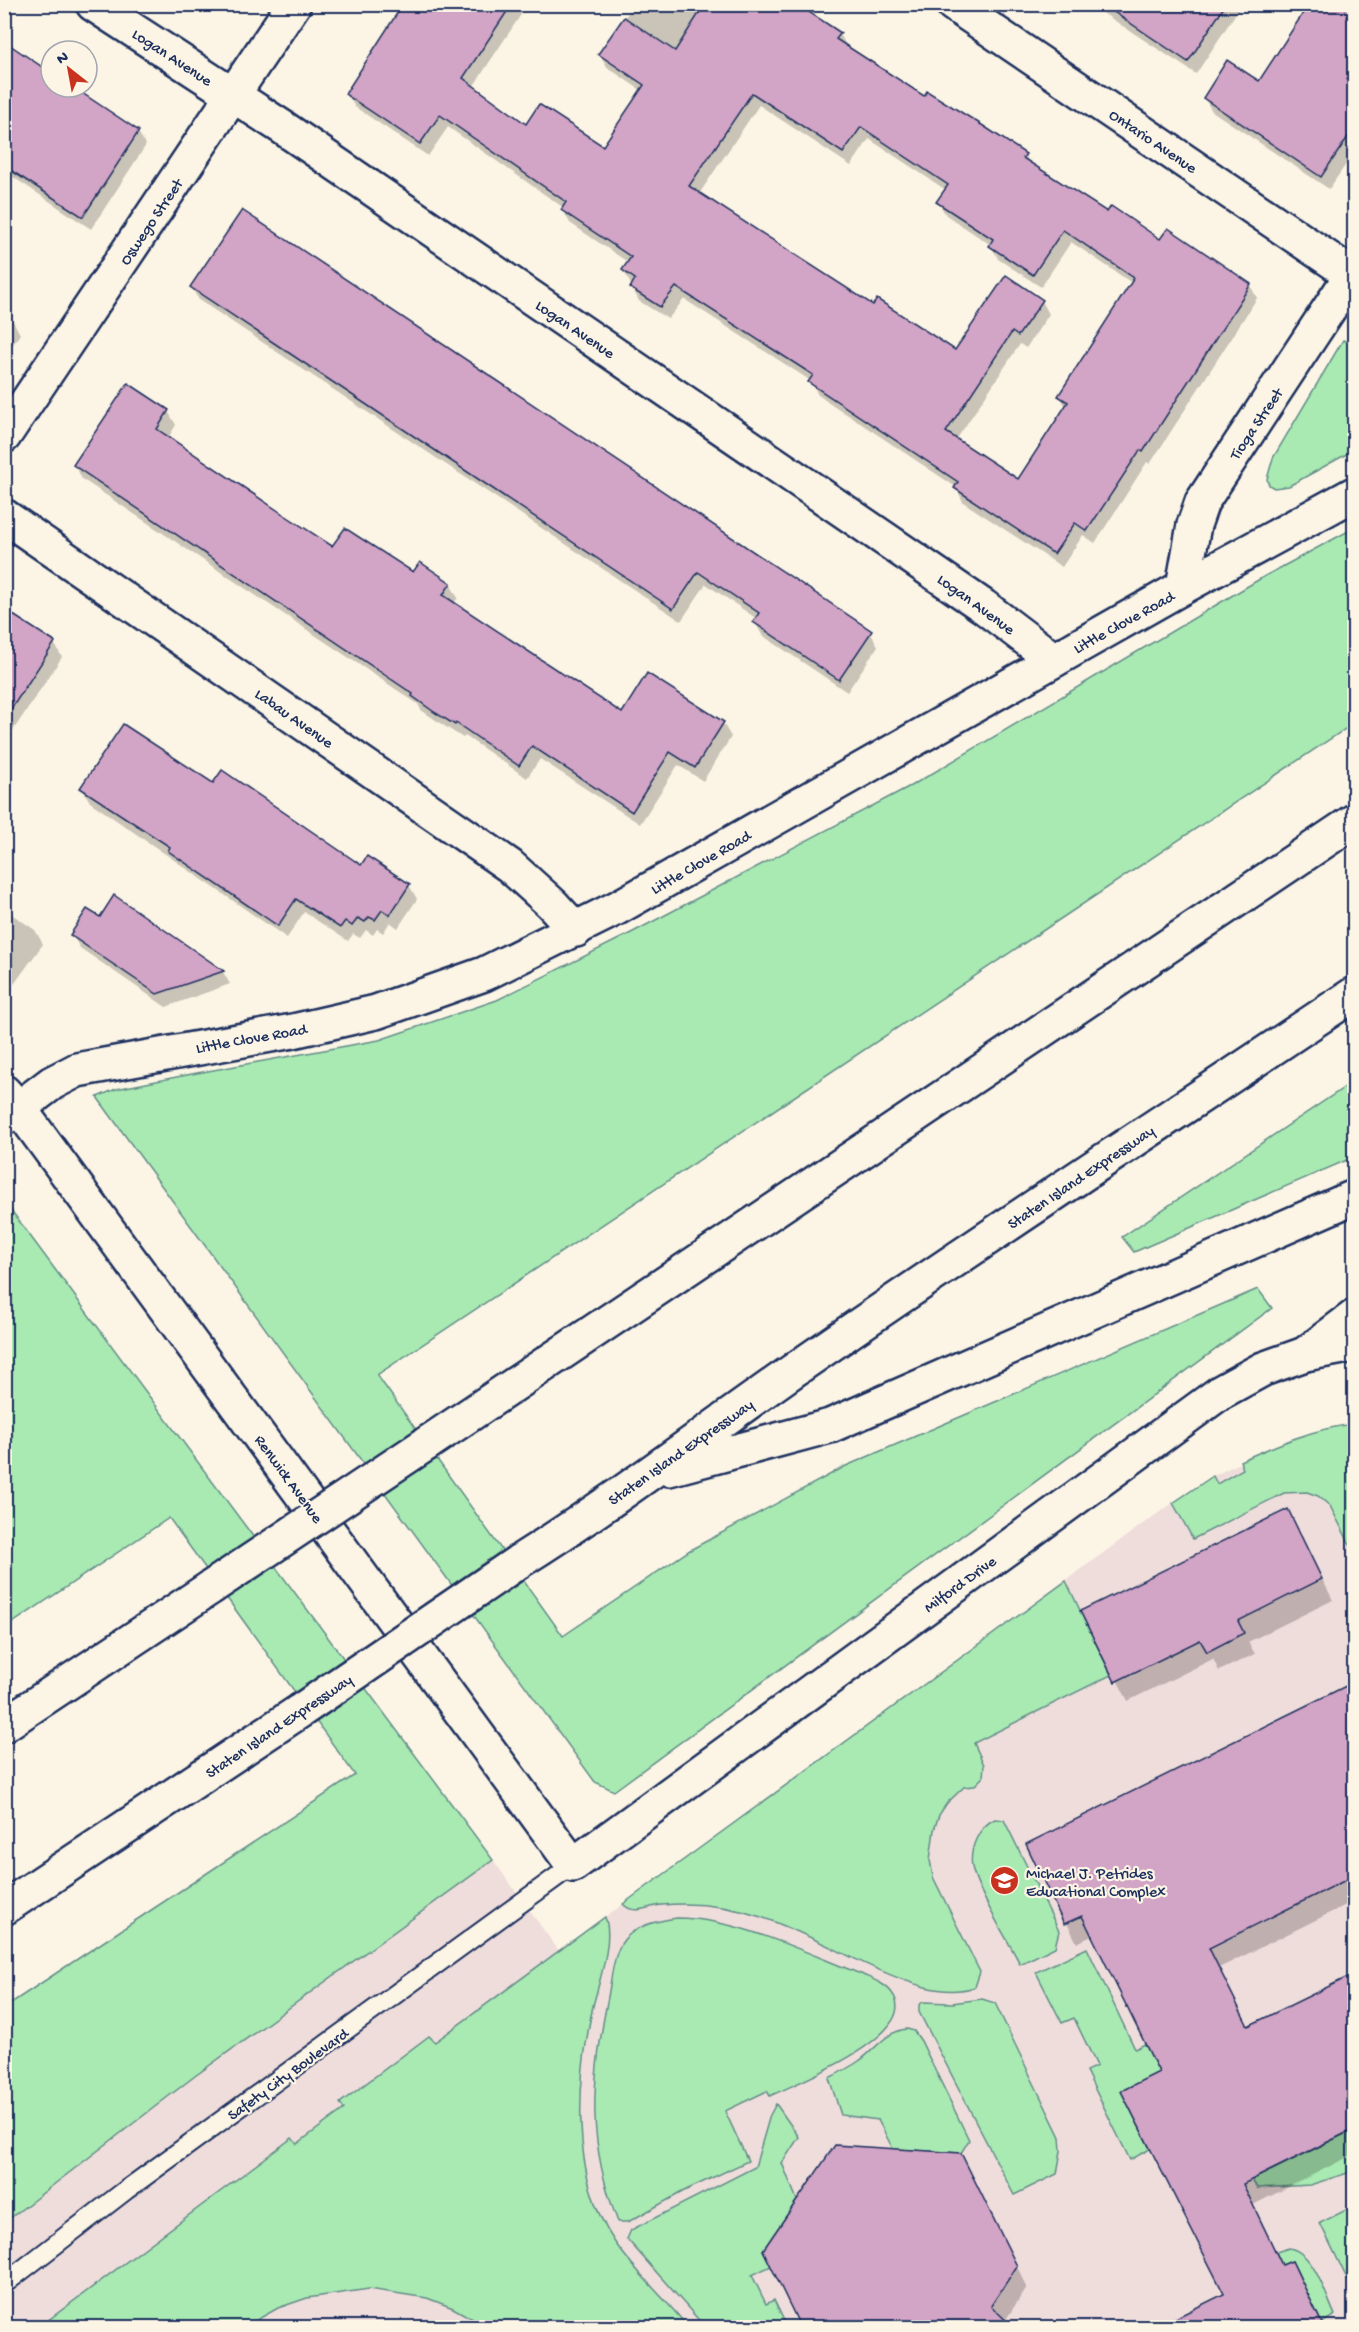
<svg xmlns="http://www.w3.org/2000/svg" width="1359" height="2332" font-family="'Gochi Hand',sans-serif">
	<style>
		.built { fill: #efdddb }
		.green { fill: #a9eab3; stroke: #628c88; stroke-width: 1.5 }
		.shadow { fill: #0003; fill-rule: evenodd }
		.building { fill: #d2a4c5; stroke: #1b2f5e; stroke-width: 1.5; fill-rule: evenodd }
		.lines { fill: none; stroke-linecap: round; stroke-linejoin: round }
		.service-casing { stroke: #1b2f5e; stroke-width: 22 }
		.minor-casing { stroke: #1b2f5e; stroke-width: 38 }
		.tertiary-casing { stroke: #1b2f5e; stroke-width: 38 }
		.motorway-casing { stroke: #1b2f5e; stroke-width: 38 }
		.service { stroke: #fcf5e5; stroke-width: 18 }
		.minor { stroke: #fcf5e5; stroke-width: 33 }
		.tertiary { stroke: #fcf5e5; stroke-width: 33 }
		.motorway { stroke: #fcf5e5; stroke-width: 33 }
		.motorway-bridge-casing { stroke: #1b2f5e; stroke-width: 38; stroke-linecap: butt }
		.motorway-bridge { stroke: #fcf5e5; stroke-width: 33 }
		.labels { text-anchor: middle; stroke-width: 4.5; stroke-linejoin: round; paint-order: stroke }
		.street-label { font-size: 16px; fill: #1b2f5e; stroke: #fcf5e5 }
		.poi-label { font-size: 16px; fill: #1b2f5e; stroke: #fcf5e5; text-anchor: start }
	</style>
	<rect width="100%" height="100%" fill="#fcf5e5"/>
	<filter id="ink" filterUnits="userSpaceOnUse"><feTurbulence type="fractalNoise" baseFrequency=".0167" numOctaves="2"/><feDisplacementMap in="SourceGraphic" scale="12" xChannelSelector="R" yChannelSelector="G"/><feConvolveMatrix kernelMatrix="1 2 1 2 8 2 1 2 1" color-interpolation-filters="sRGB"/></filter>
	<g filter="url(#ink)">
		<path class="built" d="M 1354,1424 L 1354,2327 L 5,2328 L 5,2222 L 195,2076 L 493,1860 L 559,1951 L 1151,1518 L 1213,1476 L 1278,1444 L 1339,1426 Z"/>
		<g class="green">
			<path d="M 1343,340 L 1354,345 L 1354,450 L 1289,486 L 1274,488 L 1269,485 L 1267,479 L 1273,458 Z"/>
			<path d="M 1354,528 L 1354,723 L 377,1375 L 563,1636 L 690,1550 L 846,1466 L 1258,1289 L 1272,1308 L 614,1791 L 595,1782 L 97,1097 L 116,1089 L 197,1073 L 379,1040 L 497,1000 L 633,932 L 916,783 L 1265,576 Z"/>
			<path d="M 1354,1081 L 1354,1157 L 1134,1252 L 1122,1237 Z"/>
			<path d="M 5,1202 L 493,1860 L 195,2076 L 5,2222 L 5,2007 L 355,1775 L 169,1518 L 5,1628 Z"/>
			<path d="M 1354,1424 L 1354,1552 L 1330,1506 L 1318,1496 L 1307,1492 L 1284,1493 L 1193,1539 L 1173,1503 L 1213,1476 L 1217,1484 L 1243,1469 L 1240,1461 C 1276,1445 1315,1428 1354,1424 Z"/>
			<path d="M 1066,1581 L 1111,1675 L 974,1743 L 984,1765 L 983,1777 L 974,1786 L 964,1787 L 947,1803 L 939,1815 L 934,1830 L 930,1860 L 933,1877 L 980,1972 L 975,1987 C 959,1992 941,1991 925,1987 C 869,1971 817,1936 761,1917 C 729,1906 695,1902 662,1905 C 648,1906 634,1916 623,1904 Z"/>
			<path d="M 995,1819 L 1004,1820 L 1059,1931 L 1055,1947 L 1020,1964 C 1008,1940 977,1891 972,1867 C 969,1849 978,1827 995,1819 Z"/>
			<path d="M 605,1917 C 614,1939 599,1982 593,2006 C 577,2079 570,2175 614,2241 C 635,2272 665,2298 688,2327 L 487,2327 L 453,2308 L 427,2298 L 369,2289 L 307,2298 L 278,2308 L 244,2327 L 39,2327 L 292,2138 L 297,2144 L 344,2109 L 340,2103 L 429,2036 L 435,2042 Z"/>
			<path d="M 677,1918 C 740,1919 803,1952 861,1974 C 871,1979 885,1983 892,1993 C 923,2034 796,2083 770,2096 L 767,2091 L 725,2111 L 748,2161 L 684,2191 L 628,2222 L 618,2222 C 587,2143 591,2083 607,2002 C 611,1984 612,1960 621,1944 C 633,1925 657,1921 677,1918 Z"/>
			<path d="M 1087,1948 L 1135,2049 L 1145,2044 L 1159,2072 L 1121,2091 L 1150,2149 L 1130,2160 L 1086,2071 L 1097,2066 L 1074,2018 L 1062,2023 L 1036,1972 Z"/>
			<path d="M 982,1999 L 995,2003 L 1060,2137 L 1061,2151 L 1057,2174 L 1014,2195 L 919,2012 L 919,2005 L 923,2002 L 952,2003 Z"/>
			<path d="M 907,2029 L 914,2031 L 921,2041 L 969,2140 L 961,2153 L 893,2149 L 878,2120 L 841,2115 L 829,2078 C 839,2073 849,2068 859,2061 C 875,2050 886,2031 907,2029 Z"/>
			<path d="M 776,2104 L 799,2137 L 782,2163 L 797,2200 L 763,2250 L 771,2266 L 752,2275 L 766,2304 L 774,2300 L 786,2325 L 780,2328 L 705,2327 L 627,2239 L 631,2230 L 755,2167 L 770,2115 Z"/>
			<path d="M 1351,2131 L 1354,2138 L 1354,2171 L 1310,2185 L 1257,2188 L 1252,2180 Z"/>
			<path d="M 1354,2206 L 1354,2293 L 1320,2223 Z"/>
			<path d="M 1289,2248 C 1314,2252 1325,2294 1335,2315 L 1322,2323 L 1292,2261 L 1282,2265 L 1276,2252 Z"/>
		</g>
		<g class="shadow">
			<path d="M 407,4 L 528,4 L 473,87 L 526,126 L 604,148 L 642,91 L 607,67 L 600,54 L 634,4 L 778,4 L 840,34 L 847,47 L 924,98 L 1025,155 L 1030,164 L 1107,214 L 1250,285 L 1257,298 L 1150,464 L 1147,462 L 1095,543 L 1083,535 L 1062,567 L 963,502 L 956,487 L 818,395 L 811,381 L 684,299 L 668,319 L 639,301 L 624,271 L 629,263 L 570,223 L 563,210 L 564,208 L 448,127 L 428,156 L 355,107 L 347,94 ZM 759,105 L 851,166 L 869,139 L 946,190 L 938,202 L 946,215 L 991,245 L 998,259 L 1041,287 L 1071,242 L 1132,283 L 1060,396 L 1066,407 L 1018,481 L 956,440 L 1020,344 L 1026,348 L 1049,314 L 1042,301 L 955,352 L 873,307 L 699,194 Z"/>
			<path d="M 1089,4 L 1242,4 L 1196,74 Z"/>
			<path d="M 1312,4 L 1354,4 L 1354,137 L 1349,146 L 1353,154 L 1329,189 L 1212,111 L 1204,98 L 1260,83 Z"/>
			<path d="M 4,42 L 51,74 L 51,87 L 71,87 L 138,132 L 146,145 L 91,229 L 4,171 Z"/>
			<path d="M 191,287 L 870,632 L 878,646 L 847,692 L 762,635 L 755,622 L 757,619 L 706,584 L 681,621 L 199,300 Z"/>
			<path d="M 4,315 L 13,321 L 20,334 L 4,358 Z"/>
			<path d="M 128,385 L 168,411 L 176,425 L 168,438 L 333,548 L 450,584 L 458,598 L 453,604 L 622,715 L 723,723 L 731,737 L 703,781 L 678,765 L 640,824 L 540,759 L 527,778 L 465,736 L 463,738 L 443,725 L 421,710 L 418,704 L 82,479 L 75,465 Z"/>
			<path d="M 4,611 L 54,643 L 62,657 L 4,744 Z"/>
			<path d="M 213,785 L 362,867 L 409,885 L 417,899 L 398,928 L 390,922 L 383,933 L 377,929 L 373,935 L 366,930 L 360,938 L 353,934 L 348,941 L 304,912 L 287,938 L 90,802 L 82,788 Z"/>
			<path d="M 115,898 L 223,972 L 230,984 L 166,1007 L 80,948 L 72,935 L 100,919 Z"/>
			<path d="M 4,909 L 35,930 L 43,944 L 4,998 Z"/>
			<path d="M 1287,1511 L 1333,1600 L 1248,1642 L 1255,1654 L 1219,1671 L 1213,1659 L 1128,1701 L 1082,1612 Z"/>
			<path d="M 1354,1684 L 1354,1901 L 1219,1968 L 1248,2028 L 1354,1976 L 1354,2154 L 1253,2205 L 1283,2267 L 1291,2263 L 1325,2328 L 1159,2328 L 1226,2295 L 1161,2072 L 1094,1935 L 1077,1943 L 1028,1845 Z"/>
			<path d="M 972,2175 L 1027,2287 L 1005,2321 L 803,2328 Z"/>
		</g>
		<g class="building">
			<path d="M 403,4 L 512,4 L 463,78 L 526,124 L 539,104 L 603,146 L 644,85 L 598,54 L 624,17 L 675,51 L 705,4 L 797,4 L 841,33 L 836,39 L 924,96 L 927,91 L 985,127 L 1026,154 L 1023,158 L 1107,212 L 1111,206 L 1160,239 L 1168,228 L 1251,284 L 1143,452 L 1140,450 L 1087,531 L 1075,523 L 1054,554 L 954,488 L 958,482 L 808,382 L 813,375 L 676,287 L 660,307 L 630,288 L 635,279 L 622,270 L 631,257 L 561,210 L 566,202 L 440,115 L 420,144 L 345,94 ZM 752,93 L 843,153 L 861,127 L 948,185 L 936,202 L 993,239 L 989,246 L 1033,275 L 1063,230 L 1134,278 L 1058,396 L 1068,402 L 1018,479 L 946,432 L 1012,332 L 1018,336 L 1043,300 L 1006,275 L 955,350 L 877,299 L 873,305 L 689,186 Z"/>
			<path d="M 1102,4 L 1226,4 L 1188,62 Z"/>
			<path d="M 1309,4 L 1354,4 L 1354,128 L 1321,177 L 1203,98 L 1227,60 L 1259,81 Z"/>
			<path d="M 4,41 L 51,73 L 51,87 L 73,87 L 139,131 L 83,217 L 4,166 Z"/>
			<path d="M 242,210 L 872,631 L 839,680 L 753,622 L 759,613 L 698,572 L 673,609 L 190,287 Z"/>
			<path d="M 128,383 L 169,410 L 157,429 L 280,512 L 332,546 L 345,528 L 413,572 L 420,562 L 451,583 L 443,595 L 622,713 L 647,673 L 724,722 L 695,768 L 670,752 L 632,812 L 532,746 L 519,766 L 456,723 L 455,725 L 434,712 L 412,696 L 413,694 L 73,465 Z"/>
			<path d="M 4,609 L 55,642 L 4,720 Z"/>
			<path d="M 123,724 L 213,783 L 222,770 L 361,865 L 367,856 L 410,884 L 390,915 L 382,910 L 375,920 L 369,917 L 365,922 L 358,918 L 352,926 L 345,921 L 340,928 L 296,899 L 278,926 L 168,851 L 170,847 L 80,788 Z"/>
			<path d="M 114,895 L 224,971 L 157,994 L 70,935 L 87,909 L 100,917 Z"/>
			<path d="M 1288,1509 L 1322,1579 L 1238,1621 L 1244,1633 L 1207,1652 L 1200,1640 L 1115,1682 L 1080,1611 Z"/>
			<path d="M 1354,1682 L 1354,1876 L 1209,1948 L 1248,2026 L 1354,1974 L 1354,2129 L 1243,2184 L 1282,2265 L 1292,2261 L 1324,2328 L 1155,2328 L 1224,2294 L 1121,2091 L 1159,2072 L 1082,1916 L 1064,1924 L 1026,1844 Z"/>
			<path d="M 835,2145 L 961,2153 L 1017,2266 L 991,2306 L 1014,2328 L 801,2328 L 763,2250 Z"/>
		</g>
		<g class="lines">
			<defs>
				<path id="service" d="M 4,2284 L 126,2190 L 573,1865"/>
				<g id="minor">
					<path d="M 93,4 L 282,127 L 983,606 L 1054,660"/>
					<path d="M 953,4 L 1354,276"/>
					<path d="M 4,436 L 294,4"/>
					<path d="M 4,516 L 510,866 L 552,904 L 576,930"/>
					<path d="M 1183,587 L 1194,525 L 1202,502 L 1354,271"/>
					<path d="M 4,1092 L 19,1108 L 4,1118"/>
					<path d="M 1305,1354 L 1354,1345"/>
				</g>
				<path id="tertiary" d="M 1354,494 L 1183,587 L 617,908 L 484,974 L 376,1012 L 293,1031 L 77,1070 L 52,1083 L 19,1108 L 573,1865 L 1221,1392 L 1263,1369 L 1305,1354 L 1354,1317"/>
				<g id="motorway">
					<path d="M 426,1444 L 1354,821"/>
					<path d="M 669,1469 L 830,1426 L 1354,1197"/>
					<path d="M 518,1562 C 614,1502 704,1433 797,1368 C 981,1240 1169,1118 1354,994"/>
					<path d="M 4,1725 L 210,1588"/>
					<path d="M 4,1908 L 300,1711"/>
				</g>
			</defs>
			<use href="#service" class="service-casing"/>
			<use href="#minor" class="minor-casing"/>
			<use href="#tertiary" class="tertiary-casing"/>
			<use href="#motorway" class="motorway-casing"/>
			<use href="#service" class="service"/>
			<use href="#minor" class="minor"/>
			<use href="#tertiary" class="tertiary"/>
			<use href="#motorway" class="motorway"/>
			<defs>
				<g id="motorway-bridge">
					<path d="M 210,1588 L 426,1444"/>
					<path d="M 300,1711 L 518,1562"/>
				</g>
			</defs>
			<use href="#motorway-bridge" class="motorway-bridge-casing"/>
			<use href="#motorway-bridge" class="motorway-bridge"/>
		</g>
	</g>
	<defs>
		<symbol id="school-disc" viewBox="-11 -11 22 22"><circle r="9.5" fill="#c8321e" stroke="#fcf5e5"/><path d="M0-5L7-2L0 1L-7-2ZM-4 1L0 2.5L4 1V4Q0 6-4 4Z" fill="#fff"/></symbol>
	</defs>
	<g fill-rule="evenodd">
		<use href="#school-disc" x="988" y="1864" width="33" height="33"/>
	</g>
	<g class="labels">
		<g class="street-label">
			<text transform="translate(173 56) rotate(33)" y="6">Logan Avenue</text>
			<text transform="translate(1154 140) rotate(34)" y="6">Ontario Avenue</text>
			<text transform="translate(150 221) rotate(-56)" y="6">Oswego Street</text>
			<text transform="translate(576 328) rotate(34)" y="6">Logan Avenue</text>
			<text transform="translate(1255 423) rotate(-56)" y="6">Tioga Street</text>
			<text transform="translate(977 603) rotate(36)" y="6">Logan Avenue</text>
			<text transform="translate(1123 621) rotate(-29)" y="6">Little Clove Road</text>
			<text transform="translate(295 717) rotate(35)" y="6">Labau Avenue</text>
			<text transform="translate(700 861) rotate(-30)" y="6">Little Clove Road</text>
			<text transform="translate(251 1037) rotate(-10)" y="6">Little Clove Road</text>
			<text transform="translate(1080 1176) rotate(-34)" y="6">Staten Island Expressway</text>
			<text transform="translate(680 1451) rotate(-35)" y="6">Staten Island Expressway</text>
			<text transform="translate(290 1478) rotate(54)" y="6">Renwick Avenue</text>
			<text transform="translate(959 1583) rotate(-36)" y="6">Milford Drive</text>
			<text transform="translate(278 1725) rotate(-34)" y="6">Staten Island Expressway</text>
			<text transform="translate(287 2073) rotate(-36)" y="6">Safety City Boulevard</text>
		</g>
		<g class="poi-label">
			<text x="1026" y="1878">Michael J. Petrides<tspan x="1026" dy="18">Educational Complex</tspan></text>
		</g>
	</g>
	<rect width="1359" height="2332" fill="none" stroke="#fcf5e5" stroke-width="24"/>
	<rect x="12" y="12" width="1335" height="2308" fill="none" stroke="#1b2f5e" stroke-width="2" filter="url(#ink)"/>
	<g transform="translate(69 69) rotate(329)"><circle r="28" fill="#fcf5e5" stroke="#a2a6af" stroke-width="1.5"/>
	<path d="M0-4.5L10 22L0 15L-10 22Z" fill="#c8321e"/>
	<text y="-9" font-size="16" font-weight="bold" text-anchor="middle" fill="#1b2f5e">N</text>
	</g>
</svg>
